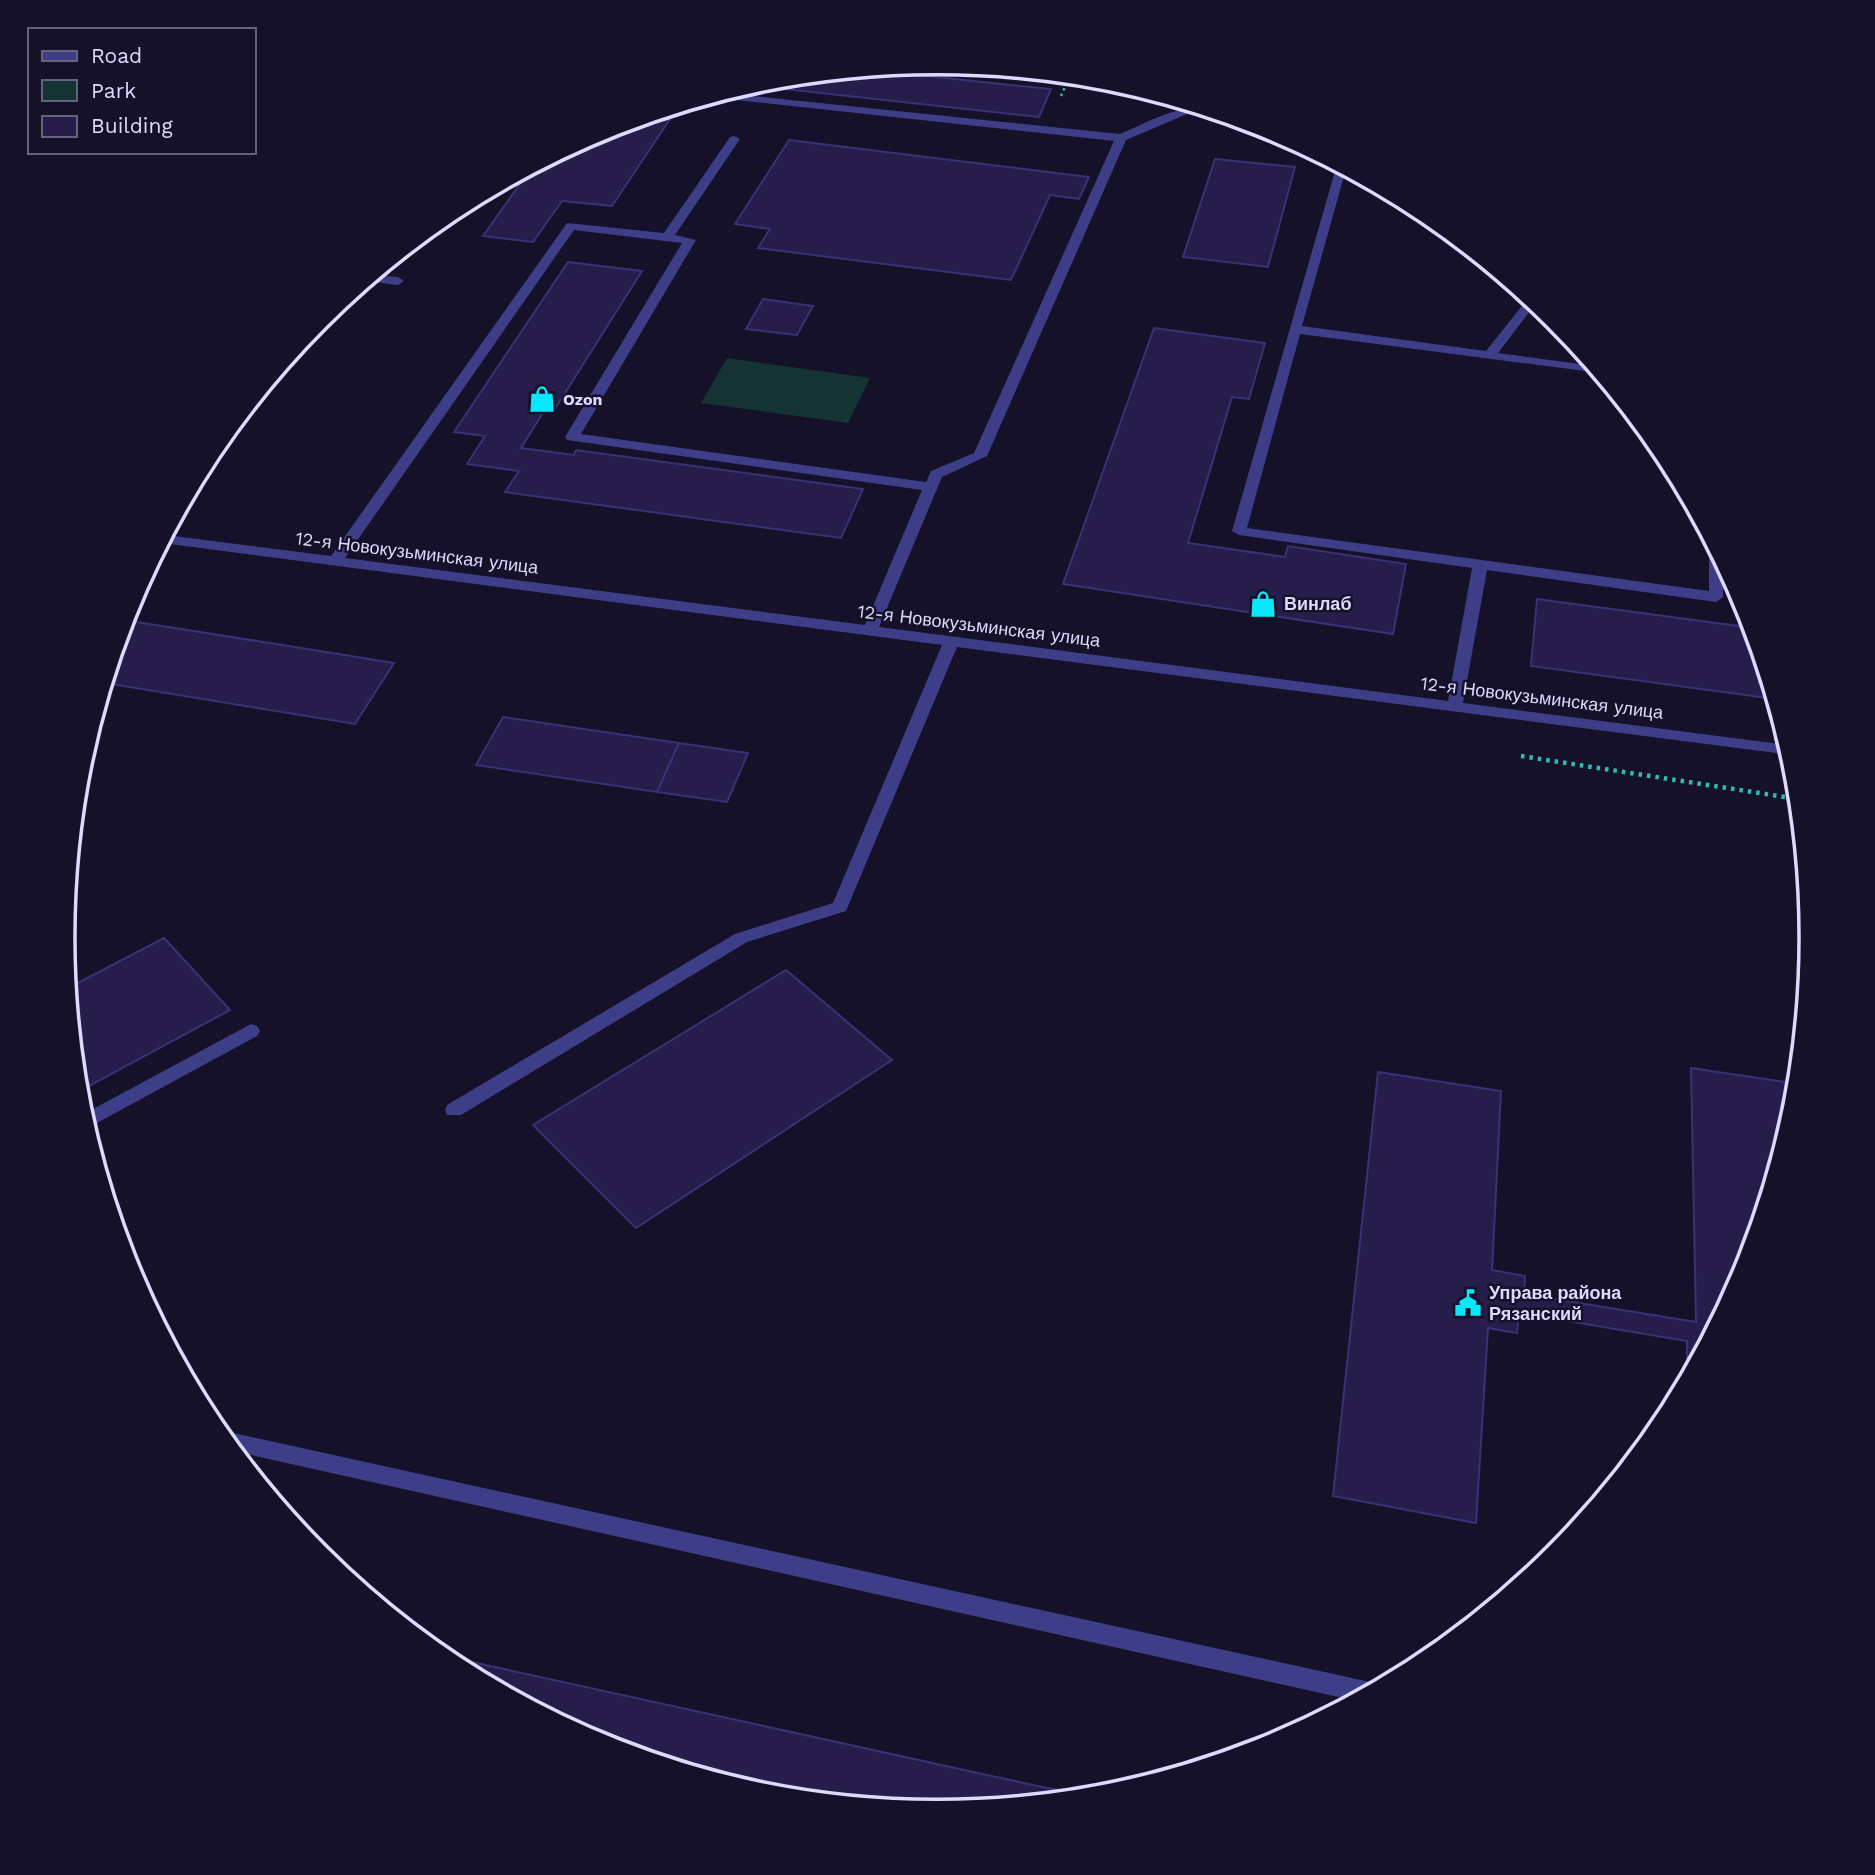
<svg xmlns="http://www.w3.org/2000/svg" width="1875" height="1875" font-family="'Work Sans',sans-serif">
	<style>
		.green { fill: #143332 }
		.building { fill: #261d4a; stroke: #3c3076; stroke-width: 2 }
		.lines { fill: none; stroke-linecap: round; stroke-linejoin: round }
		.path-far1 { stroke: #32bab0; stroke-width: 2.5; stroke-dasharray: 2.5 3.5; stroke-linecap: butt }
		.path { stroke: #32bab0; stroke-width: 4.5; stroke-dasharray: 3.5 5; stroke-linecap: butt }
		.minor { fill: #3e3d87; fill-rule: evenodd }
		.labels { text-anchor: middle; stroke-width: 5; stroke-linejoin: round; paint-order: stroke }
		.far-poi-label { font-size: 16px; font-weight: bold; fill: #dddafe; stroke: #151129; text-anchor: start }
		.street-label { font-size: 18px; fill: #dddafe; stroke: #151129 }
		.poi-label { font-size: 18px; font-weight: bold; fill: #dddafe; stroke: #151129; text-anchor: start }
		.rim { fill: none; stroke: #dddafe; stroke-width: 3.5 }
	</style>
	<rect width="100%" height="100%" fill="#151129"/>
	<g class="green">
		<path d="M 296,348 L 303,349 L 210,467 L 203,466 L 211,451 Z"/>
		<path d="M 727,358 L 870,378 L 848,423 L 701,403 Z"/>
	</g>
	<g class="building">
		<path d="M 870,70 L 1021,86 L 1051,89 L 1039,117 L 749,85 L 767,80 Z"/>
		<path d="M 655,114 L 672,116 L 612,206 L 562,201 L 533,242 L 483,236 L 532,167 L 603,129 Z"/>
		<path d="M 789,140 L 1089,177 L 1079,199 L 1050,195 L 1011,280 L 758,248 L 770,229 L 735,224 Z"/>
		<path d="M 1215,159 L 1295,167 L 1268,267 L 1183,257 Z"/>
		<path d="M 568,262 L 642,271 L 553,412 L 544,411 L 521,448 L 574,455 L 576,450 L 863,489 L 841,538 L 505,492 L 519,471 L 467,464 L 485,436 L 454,432 Z"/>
		<path d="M 763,299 L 813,306 L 797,335 L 746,329 Z"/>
		<path d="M 1154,328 L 1265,343 L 1249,399 L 1232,397 L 1188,543 L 1285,557 L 1288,546 L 1406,564 L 1393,634 L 1063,584 Z"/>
		<path d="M 1537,599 L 1753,628 L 1775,699 L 1531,666 Z"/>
		<path d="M 124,620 L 320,651 L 394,663 L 355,724 L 105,683 Z"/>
		<path d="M 503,717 L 679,743 L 657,792 L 476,765 Z"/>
		<path d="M 679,743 L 748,753 L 727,802 L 657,792 Z"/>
		<path d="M 164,938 L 230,1010 L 78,1092 L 68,988 Z"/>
		<path d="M 786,970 L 892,1060 L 636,1228 L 533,1125 Z"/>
		<path d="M 1691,1068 L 1798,1084 L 1795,1108 L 1745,1273 L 1687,1381 L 1687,1341 L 1519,1313 L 1517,1333 L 1488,1328 L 1476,1523 L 1333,1496 L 1378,1072 L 1501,1091 L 1492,1270 L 1525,1276 L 1524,1294 L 1696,1322 Z"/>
		<path d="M 440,1655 L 1019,1782 L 1090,1797 L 937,1812 L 767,1795 L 602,1745 L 451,1664 Z"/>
	</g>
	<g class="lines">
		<g class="path-far1">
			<path d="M 1029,72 L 1126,86 L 1138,91"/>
			<path d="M 1061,96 L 1069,78"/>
		</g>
		<path class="path" d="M 1521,756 L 1798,799"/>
		<g class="minor">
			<path d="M 722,93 L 1120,134 C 1149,122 1180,102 1212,111 L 1187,114 L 1126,140 L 987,456 L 942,477 L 879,627 L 1448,701 L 1472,568 L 1239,535 L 1232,531 L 1337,164 L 1346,169 L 1302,326 L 1486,351 L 1529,297 L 1536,303 L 1498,353 L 1594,366 L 1600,373 L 1300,334 L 1247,528 L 1709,591 L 1709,547 L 1714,543 L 1723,562 L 1723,597 L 1716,602 L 1487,570 L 1463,703 L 1788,745 L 1791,755 L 957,647 L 846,911 L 747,942 L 461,1115 L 447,1115 L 445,1110 L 447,1105 L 735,934 L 833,903 L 942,645 L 162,543 L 166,535 L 331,556 L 567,223 L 664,233 L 730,137 L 734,136 L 740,139 L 675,235 L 696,240 L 581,434 L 926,482 L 931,471 L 974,453 L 1114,141 L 709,97 ZM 574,230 L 682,243 L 565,437 L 567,440 L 922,490 L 865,625 L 345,558 Z"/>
			<path d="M 373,275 L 398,277 L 404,281 L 398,285 L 366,281 Z"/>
			<path d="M 251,1024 L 257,1026 L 260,1031 L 257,1036 L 86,1129 L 82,1115 Z"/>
			<path d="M 224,1431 L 1370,1682 L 1379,1688 L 1356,1701 L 233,1451 L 218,1433 Z"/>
		</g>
	</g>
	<defs>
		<symbol id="shop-bare" viewBox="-9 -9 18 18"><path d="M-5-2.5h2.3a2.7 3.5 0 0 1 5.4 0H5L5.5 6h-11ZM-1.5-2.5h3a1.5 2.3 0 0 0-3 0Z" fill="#09e7fb" stroke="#151129" stroke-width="2.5" paint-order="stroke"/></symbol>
		<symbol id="civic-bare" viewBox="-9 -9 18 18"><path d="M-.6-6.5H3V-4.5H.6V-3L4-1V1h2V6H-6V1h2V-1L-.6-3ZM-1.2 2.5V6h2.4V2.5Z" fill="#09e7fb" stroke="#151129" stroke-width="2.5" paint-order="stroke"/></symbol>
	</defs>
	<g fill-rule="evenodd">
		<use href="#shop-bare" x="523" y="380" width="38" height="38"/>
		<use href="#shop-bare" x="1244" y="585" width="38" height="38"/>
		<use href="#civic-bare" x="1449" y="1284" width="38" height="38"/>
	</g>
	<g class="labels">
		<g class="far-poi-label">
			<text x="563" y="405">Ozon</text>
		</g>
		<g class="street-label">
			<text transform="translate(417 553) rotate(7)" y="6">12-я Новокузьминская улица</text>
			<text transform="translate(979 626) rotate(7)" y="6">12-я Новокузьминская улица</text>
			<text transform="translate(1542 698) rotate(7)" y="6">12-я Новокузьминская улица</text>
		</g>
		<g class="poi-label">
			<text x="1284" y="610">Винлаб</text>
			<text x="1489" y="1299">Управа района<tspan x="1489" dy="21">Рязанский</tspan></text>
		</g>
	</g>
	<path d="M0 0H1875V1875H0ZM75 937a862 862 0 1 1 1724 0a862 862 0 1 1-1724 0Z" fill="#151129" fill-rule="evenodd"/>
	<path class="rim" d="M75 937a862 862 0 1 1 1724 0a862 862 0 1 1-1724 0Z"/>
	<rect x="28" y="28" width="228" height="126" fill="#151129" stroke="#65617e" stroke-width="2"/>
	<rect x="42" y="51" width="35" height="10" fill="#3e3d87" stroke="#65617e" stroke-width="2"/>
	<text x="91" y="63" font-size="21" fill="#dddafe">Road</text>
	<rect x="42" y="80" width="35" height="21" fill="#143332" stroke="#65617e" stroke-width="2"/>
	<text x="91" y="98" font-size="21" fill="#dddafe">Park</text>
	<rect x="42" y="116" width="35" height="21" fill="#261d4a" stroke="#65617e" stroke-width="2"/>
	<text x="91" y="133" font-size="21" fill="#dddafe">Building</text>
</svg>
